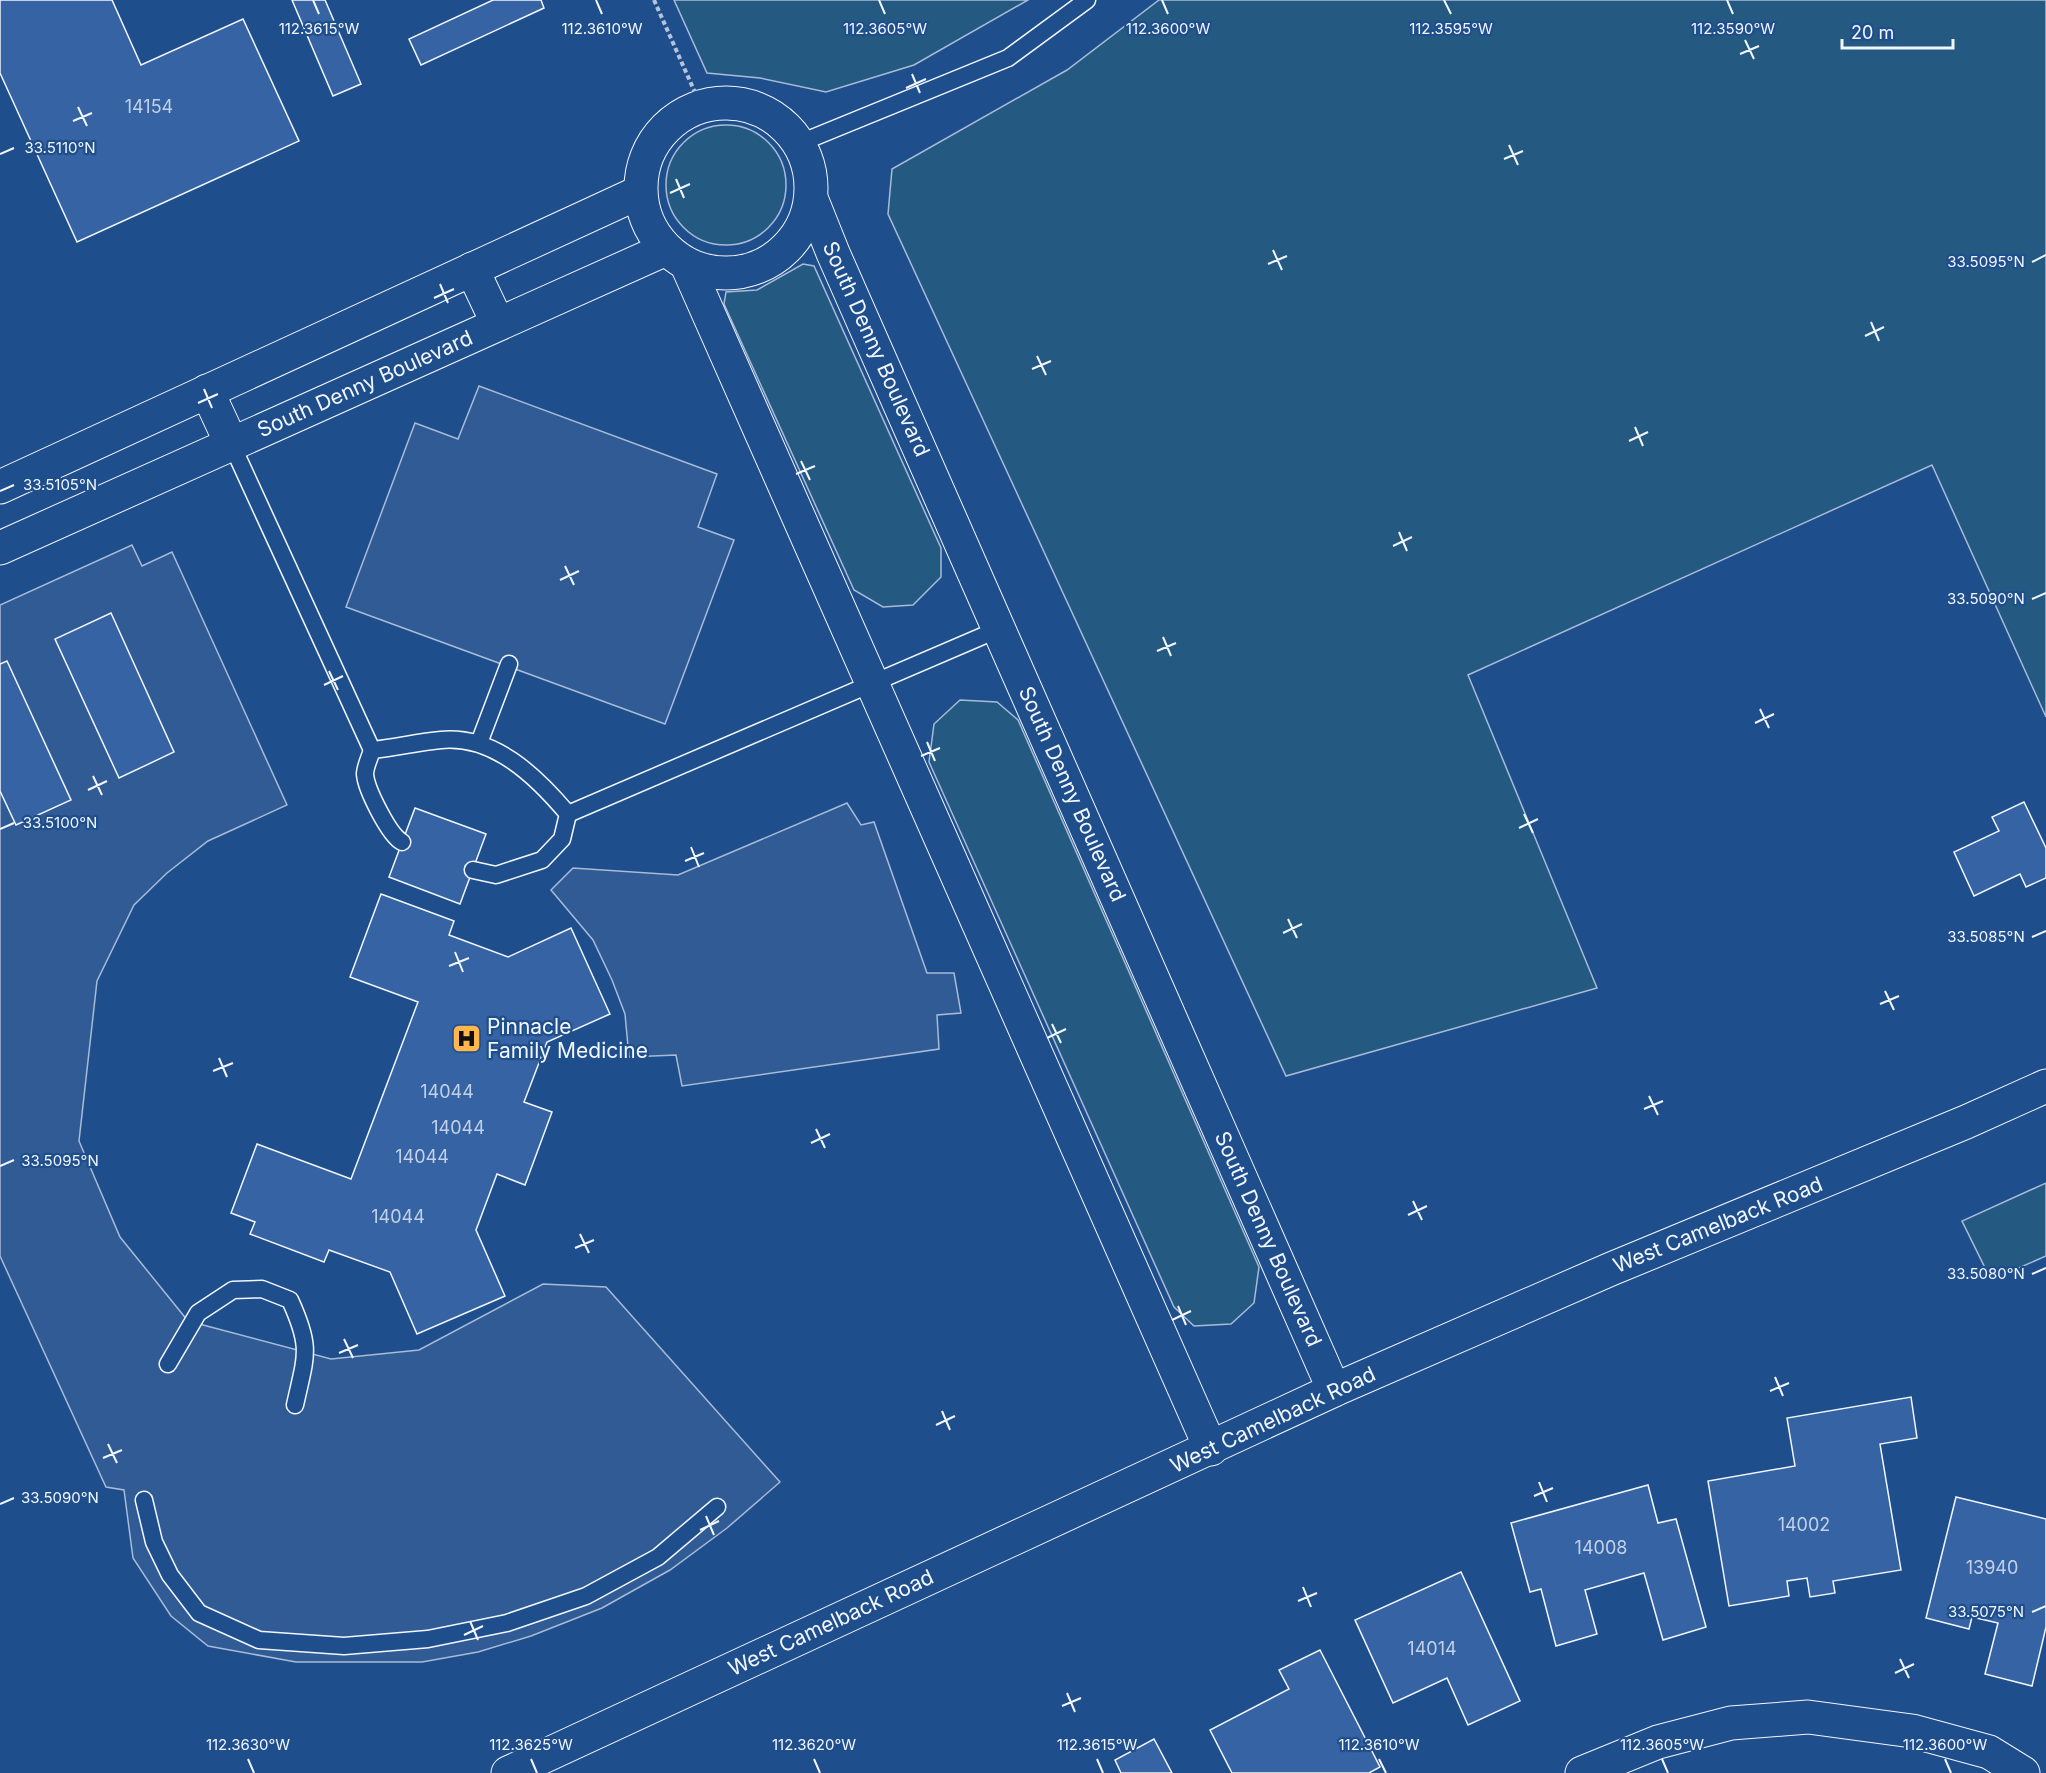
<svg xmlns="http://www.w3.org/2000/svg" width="2046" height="1773" font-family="Inter,sans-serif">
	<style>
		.green { fill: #245a82; stroke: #a8bbd7; stroke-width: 1.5 }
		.parking { fill: #305b95; stroke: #a8bbd7; stroke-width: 1.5 }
		.building { fill: #3563a3; stroke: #f2f6ff; stroke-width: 1.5 }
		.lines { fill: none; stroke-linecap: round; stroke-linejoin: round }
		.service-casing { stroke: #f2f6ff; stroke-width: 19 }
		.minor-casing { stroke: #f2f6ff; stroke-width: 35 }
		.primary-casing { stroke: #f2f6ff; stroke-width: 35 }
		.path { stroke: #b3c4dc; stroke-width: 4; stroke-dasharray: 4.5 3; stroke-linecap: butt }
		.service { stroke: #1f4e8c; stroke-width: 16 }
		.minor { stroke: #1f4e8c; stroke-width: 33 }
		.primary { stroke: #1f4e8c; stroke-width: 33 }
		.ticks { fill: none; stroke: #f2f6ff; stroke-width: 2 }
		.labels { text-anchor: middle; stroke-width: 4.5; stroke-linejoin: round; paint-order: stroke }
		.number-label { font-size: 18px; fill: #c3d1e8 }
		.street-label { font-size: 21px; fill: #f2f6ff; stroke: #1f4e8c }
		.poi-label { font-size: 21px; fill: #f2f6ff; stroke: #1f4e8c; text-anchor: start }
		.ticks-label { font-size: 15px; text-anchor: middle; fill: #f2f6ff; stroke: #1f4e8c; stroke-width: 4.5; stroke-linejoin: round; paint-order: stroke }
	</style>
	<rect width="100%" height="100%" fill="#1f4e8c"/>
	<g class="green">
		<path d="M 674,0 L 1028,0 L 914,65 L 826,92 L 760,78 L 707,73 Z"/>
		<path d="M 1159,0 L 2046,0 L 2046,717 L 1932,465 L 1468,675 L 1597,988 L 1286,1076 L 888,214 L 892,169 L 1067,70 Z"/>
		<circle cx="726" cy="185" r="60"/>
		<path d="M 803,264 L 814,266 L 941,548 L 941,577 L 913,605 L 883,607 L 854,590 L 724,304 L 726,292 L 757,290 Z"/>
		<path d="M 960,700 L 997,702 L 1018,720 L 1259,1267 L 1254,1303 L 1231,1324 L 1194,1326 L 1174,1307 L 929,762 L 934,724 Z"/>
		<path d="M 2046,1183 L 2046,1256 L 1991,1280 L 1962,1221 Z"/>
	</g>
	<g class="parking">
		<path d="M 479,386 L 717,474 L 698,527 L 734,540 L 665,724 L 346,607 L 415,423 L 458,439 Z"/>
		<path d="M 132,545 L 142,566 L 172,552 L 287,805 L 208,841 L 167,873 L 134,905 L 97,981 L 79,1141 L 120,1237 L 188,1321 L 331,1359 L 419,1350 L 543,1284 L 606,1287 L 780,1482 L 727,1528 L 670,1570 L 602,1608 L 531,1636 L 478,1652 L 422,1662 L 296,1662 L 208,1646 L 171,1616 L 133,1558 L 124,1490 L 106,1487 L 0,1256 L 0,605 Z"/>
		<path d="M 847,803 L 861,825 L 874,822 L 927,973 L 954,973 L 961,1013 L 937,1015 L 939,1049 L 682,1086 L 676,1055 L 629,1057 L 625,1014 L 612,980 L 593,940 L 551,890 L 573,868 L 678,875 Z"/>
	</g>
	<g class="building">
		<path d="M 0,0 L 112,0 L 141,65 L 243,19 L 299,141 L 77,242 L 0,73 Z"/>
		<path d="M 292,0 L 325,0 L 361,84 L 333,96 Z"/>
		<path d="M 493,0 L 541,0 L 544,8 L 421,65 L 409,39 Z"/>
		<path d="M 111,613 L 174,752 L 119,778 L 55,639 Z"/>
		<path d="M 7,661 L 71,800 L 16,825 L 0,791 L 0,664 Z"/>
		<path d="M 2024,802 L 2046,848 L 2046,878 L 2026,887 L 2020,874 L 1974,896 L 1954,852 L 1999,831 L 1992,817 Z"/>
		<path d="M 415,808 L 486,834 L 460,904 L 389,877 Z"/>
		<path d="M 381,894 L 454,921 L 449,935 L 508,957 L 571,928 L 610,1014 L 547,1042 L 524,1102 L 552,1112 L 525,1185 L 497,1174 L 476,1230 L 505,1296 L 417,1334 L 390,1272 L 329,1250 L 324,1262 L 250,1234 L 255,1222 L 231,1213 L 257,1144 L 351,1179 L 418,1002 L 350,977 Z"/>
		<path d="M 1911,1397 L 1917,1438 L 1880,1444 L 1901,1570 L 1833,1581 L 1835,1593 L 1810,1597 L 1807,1578 L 1787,1581 L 1789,1596 L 1729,1606 L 1708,1481 L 1795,1466 L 1787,1418 Z"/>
		<path d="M 1648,1485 L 1658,1523 L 1676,1519 L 1706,1627 L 1663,1640 L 1644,1573 L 1585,1590 L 1597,1634 L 1556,1646 L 1541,1589 L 1530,1592 L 1511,1523 Z"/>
		<path d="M 1956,1497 L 2046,1519 L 2046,1627 L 2032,1686 L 1985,1674 L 1998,1623 L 1972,1617 L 1969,1629 L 1926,1618 Z"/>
		<path d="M 1461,1572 L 1520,1701 L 1468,1725 L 1447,1678 L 1393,1703 L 1355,1620 Z"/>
		<path d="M 1320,1650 L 1380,1767 L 1369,1773 L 1232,1773 L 1210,1730 L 1289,1689 L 1279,1670 Z"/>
		<path d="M 1154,1739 L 1172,1773 L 1121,1773 L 1115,1760 Z"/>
	</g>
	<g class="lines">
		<defs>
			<g id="service">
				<path d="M 800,143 L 1008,58 L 1087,0"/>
				<path d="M 232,445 L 372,750"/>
				<path d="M 479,743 L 509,664"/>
				<path d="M 568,814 L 999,629"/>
				<path d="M 402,842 C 389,835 366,789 365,774 C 365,767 370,757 372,750 C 394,748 418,742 441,740 C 494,735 536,776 568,814 L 562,839 L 542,860 L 496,875 L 473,870"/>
				<path d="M 168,1364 L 198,1313 L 233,1290 L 262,1289 L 290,1300 C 312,1348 306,1355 295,1405"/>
				<path d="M 144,1500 L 154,1542 L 170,1575 L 199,1613 L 259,1640 L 344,1646 L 428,1639 L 507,1623 L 586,1596 L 658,1557 L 717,1507"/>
			</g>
			<g id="minor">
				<circle cx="726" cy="188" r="85"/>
				<path d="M 811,198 L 833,253 L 1334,1390"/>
				<path d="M 687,265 L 1211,1449"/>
				<path d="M 472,269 L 498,324"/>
				<path d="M 207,391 L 232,445"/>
				<path d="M 0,487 L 640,192"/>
				<path d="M 0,548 L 666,249"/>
				<path d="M 1582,1773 L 1658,1742 L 1731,1723 L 1808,1717 L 1912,1731 L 1989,1752 L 2023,1773"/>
			</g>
			<path id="primary" d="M 508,1773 L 1334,1390 L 1611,1269 L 1966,1122 L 2046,1086"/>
		</defs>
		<use href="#service" class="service-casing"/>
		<use href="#minor" class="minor-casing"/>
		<use href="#primary" class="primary-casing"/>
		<path class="path" d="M 654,0 L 701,106"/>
		<use href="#service" class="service"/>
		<use href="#minor" class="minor"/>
		<use href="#primary" class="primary"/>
	</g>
	<path class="ticks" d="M 313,0 L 319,14M 596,0 L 602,14M 879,0 L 885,14M 1162,0 L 1168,14M 1444,0 L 1451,14M 1727,0 L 1733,14M 1745,40 L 1754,59M 1740,54 L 1759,46M 912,74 L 920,93M 906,88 L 926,79M 78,107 L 87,126M 73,121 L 92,113M 1509,145 L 1518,165M 0,154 L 14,148M 1504,159 L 1523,151M 676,179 L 684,198M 670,193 L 690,184M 1273,250 L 1282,270M 2032,262 L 2046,255M 1268,264 L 1287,256M 440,284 L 448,303M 434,298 L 454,289M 1871,322 L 1879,341M 1865,336 L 1884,327M 1037,356 L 1046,375M 1032,369 L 1051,361M 204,389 L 212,408M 198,403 L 218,394M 1635,427 L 1643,446M 1629,441 L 1648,432M 801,461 L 810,480M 796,474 L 815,466M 0,491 L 14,485M 1399,532 L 1407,551M 1393,546 L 1412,537M 565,566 L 574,585M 560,580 L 579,571M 2032,599 L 2046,593M 1163,637 L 1171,656M 1157,651 L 1176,643M 329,671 L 338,690M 324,685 L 343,676M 1760,709 L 1769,728M 1755,723 L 1774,714M 927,742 L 935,761M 921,756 L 940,748M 93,776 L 102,795M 88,790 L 107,781M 1524,814 L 1533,833M 1519,828 L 1538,819M 0,829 L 14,823M 691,847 L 699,867M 685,861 L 704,853M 1288,919 L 1297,938M 1283,933 L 1302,924M 2032,937 L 2046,931M 455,952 L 463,972M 449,966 L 469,958M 1885,991 L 1894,1010M 1880,1004 L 1899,996M 1052,1024 L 1061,1043M 1047,1038 L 1066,1029M 219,1058 L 227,1077M 213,1071 L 233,1063M 1649,1096 L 1658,1115M 1644,1109 L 1663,1101M 816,1129 L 825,1148M 811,1143 L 830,1134M 0,1166 L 14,1160M 1413,1201 L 1422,1220M 1408,1215 L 1427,1206M 580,1234 L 589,1253M 575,1248 L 594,1240M 2032,1274 L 2046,1268M 1178,1306 L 1186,1325M 1172,1320 L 1191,1311M 344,1339 L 353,1358M 339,1353 L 358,1345M 1775,1377 L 1783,1396M 1770,1391 L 1789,1383M 942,1411 L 950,1430M 936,1425 L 955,1416M 108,1444 L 117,1463M 103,1458 L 122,1450M 1539,1482 L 1547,1502M 1534,1496 L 1553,1488M 0,1504 L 14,1498M 706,1516 L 714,1535M 700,1530 L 719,1521M 1303,1587 L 1311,1607M 1298,1601 L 1317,1593M 2032,1612 L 2046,1606M 470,1621 L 478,1640M 464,1635 L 483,1626M 1900,1659 L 1909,1678M 1895,1673 L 1914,1664M 1067,1693 L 1075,1712M 1062,1706 L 1081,1698M 248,1759 L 254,1773M 531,1759 L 537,1773M 814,1759 L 820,1773M 1097,1759 L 1103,1773M 1379,1759 L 1386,1773M 1662,1759 L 1668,1773M 1945,1759 L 1951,1773"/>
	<defs>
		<symbol id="hospital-square" viewBox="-11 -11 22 22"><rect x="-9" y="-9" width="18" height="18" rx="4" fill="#ffb74d" stroke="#1f4e8c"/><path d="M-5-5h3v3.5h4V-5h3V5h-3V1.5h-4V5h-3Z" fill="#111"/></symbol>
	</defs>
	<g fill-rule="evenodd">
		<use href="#hospital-square" x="450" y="1022" width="33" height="33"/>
	</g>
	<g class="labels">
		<g class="number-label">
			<text x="149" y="113">14154</text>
			<text x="447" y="1098">14044</text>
			<text x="458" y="1134">14044</text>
			<text x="422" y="1163">14044</text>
			<text x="398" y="1223">14044</text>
			<text x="1804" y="1531">14002</text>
			<text x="1601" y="1554">14008</text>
			<text x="1992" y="1574">13940</text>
			<text x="1432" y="1655">14014</text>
		</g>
		<g class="street-label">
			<text transform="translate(876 349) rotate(66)" y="7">South Denny Boulevard</text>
			<text transform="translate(365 384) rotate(-24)" y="7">South Denny Boulevard</text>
			<text transform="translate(1072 794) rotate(66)" y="7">South Denny Boulevard</text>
			<text transform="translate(1718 1225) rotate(-22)" y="7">West Camelback Road</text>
			<text transform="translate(1268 1239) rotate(66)" y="7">South Denny Boulevard</text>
			<text transform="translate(1273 1420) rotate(-25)" y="7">West Camelback Road</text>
			<text transform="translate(831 1623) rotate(-25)" y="7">West Camelback Road</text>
		</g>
		<g class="poi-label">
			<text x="487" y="1034">Pinnacle<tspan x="487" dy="24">Family Medicine</tspan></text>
		</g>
	</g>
	<g class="ticks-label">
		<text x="319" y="34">112.3615°W</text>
		<text x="602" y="34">112.3610°W</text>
		<text x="885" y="34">112.3605°W</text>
		<text x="1168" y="34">112.3600°W</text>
		<text x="1451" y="34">112.3595°W</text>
		<text x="1733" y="34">112.3590°W</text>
		<text x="60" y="153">33.5110°N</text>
		<text x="1986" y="267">33.5095°N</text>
		<text x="60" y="490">33.5105°N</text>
		<text x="1986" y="604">33.5090°N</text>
		<text x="60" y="828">33.5100°N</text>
		<text x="1986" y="942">33.5085°N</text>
		<text x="60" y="1166">33.5095°N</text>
		<text x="1986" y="1279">33.5080°N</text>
		<text x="60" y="1503">33.5090°N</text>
		<text x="1986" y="1617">33.5075°N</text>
		<text x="248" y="1750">112.3630°W</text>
		<text x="531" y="1750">112.3625°W</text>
		<text x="814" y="1750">112.3620°W</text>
		<text x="1097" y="1750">112.3615°W</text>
		<text x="1379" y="1750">112.3610°W</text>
		<text x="1662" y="1750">112.3605°W</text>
		<text x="1945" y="1750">112.3600°W</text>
	</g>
	<path d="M1842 39v9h111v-9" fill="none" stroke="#f2f6ff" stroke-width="3"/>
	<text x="1851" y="39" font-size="18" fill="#f2f6ff" stroke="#1f4e8c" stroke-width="4.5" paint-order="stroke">20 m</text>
</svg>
